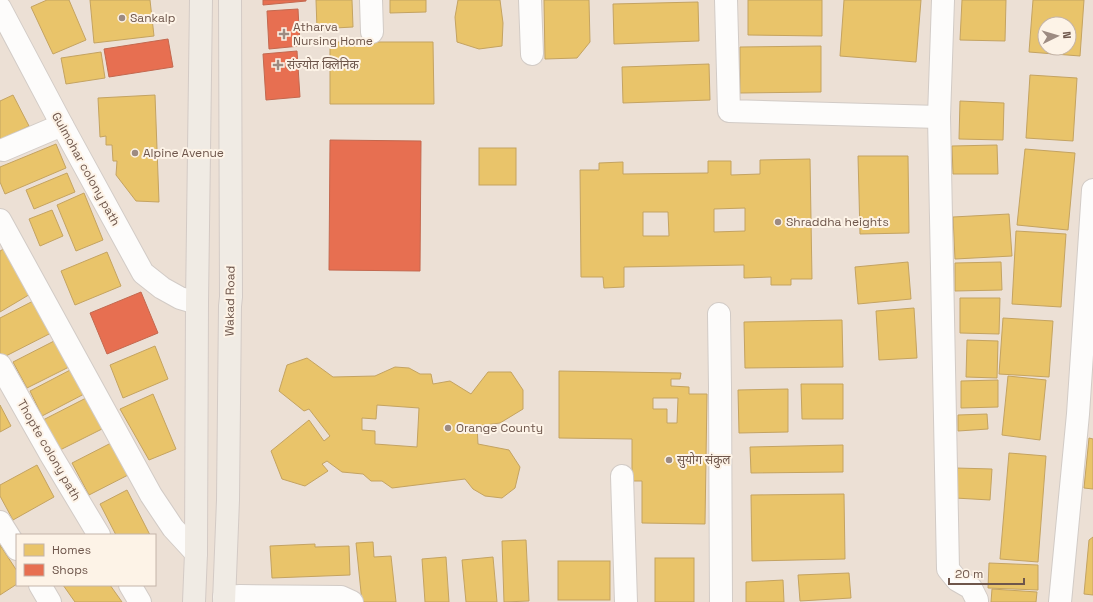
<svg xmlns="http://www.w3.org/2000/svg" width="1093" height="602" font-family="'Space Grotesk','Noto Sans Devanagari',sans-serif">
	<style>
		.residential { fill: #ece0d5; fill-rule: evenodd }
		.homes { fill: #e9c46a; stroke: #c4a361; fill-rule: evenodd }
		.shops { fill: #e76f51; stroke: #c3684f }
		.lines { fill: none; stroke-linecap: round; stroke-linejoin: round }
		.street-casing { stroke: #d2cbc6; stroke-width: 24 }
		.primary-casing { stroke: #d3cac5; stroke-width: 24 }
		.street { stroke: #fdfcfb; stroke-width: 22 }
		.primary { stroke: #f0ebe4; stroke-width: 22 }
		.poi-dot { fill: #9d8b82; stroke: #fdf3e7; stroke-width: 1.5 }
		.labels { text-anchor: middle; stroke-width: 4; stroke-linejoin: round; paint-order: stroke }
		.poi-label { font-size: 12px; fill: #6e564b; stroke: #fdf3e7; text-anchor: start }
		.street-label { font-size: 12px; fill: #6e564b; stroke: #fdf3e7 }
	</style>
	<rect width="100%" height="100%" fill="#f3eee7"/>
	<path class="residential" d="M 0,0 L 1093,0 L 1093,602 L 0,602 ZM 1045,24 L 1069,24 L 1069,48 L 1045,48 ZM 17,535 L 155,535 L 155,585 L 17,585 Z"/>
	<g class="homes">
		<path d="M 47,0 L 69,0 L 86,40 L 53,54 L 31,7 Z"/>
		<path d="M 90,0 L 150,0 L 154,36 L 94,43 Z"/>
		<path d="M 316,0 L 352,0 L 353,27 L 317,29 Z"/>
		<path d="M 390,0 L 426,0 L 426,12 L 390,13 Z"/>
		<path d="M 458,0 L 500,0 L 503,23 L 502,46 L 479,49 L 457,42 L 455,17 Z"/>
		<path d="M 544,0 L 589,0 L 590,42 L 577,58 L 545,59 Z"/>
		<path d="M 748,0 L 822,0 L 822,36 L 748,35 Z"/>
		<path d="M 844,0 L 921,0 L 916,62 L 840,56 Z"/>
		<path d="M 962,0 L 1006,0 L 1005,41 L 960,40 Z"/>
		<path d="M 1033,0 L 1084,0 L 1080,56 L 1029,52 ZM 1045,24 L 1069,24 L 1069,48 L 1045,48 Z"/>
		<path d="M 698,2 L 699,41 L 614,44 L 613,4 Z"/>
		<path d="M 330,42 L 433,42 L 434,104 L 330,104 Z"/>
		<path d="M 821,46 L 821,92 L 740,93 L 740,47 Z"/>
		<path d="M 101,52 L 105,78 L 66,84 L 61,58 Z"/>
		<path d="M 709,64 L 710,100 L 623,103 L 622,67 Z"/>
		<path d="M 1030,75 L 1077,78 L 1073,141 L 1026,138 Z"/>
		<path d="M 13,95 L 29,126 L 0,140 L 0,101 Z"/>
		<path d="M 155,95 L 159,202 L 136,201 L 116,175 L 117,161 L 113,161 L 112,145 L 106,145 L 106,136 L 100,137 L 98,98 Z"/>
		<path d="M 960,101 L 1004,103 L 1003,140 L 959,139 Z"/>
		<path d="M 56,144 L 66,168 L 5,194 L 0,182 L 0,167 Z"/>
		<path d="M 997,145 L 998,174 L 953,174 L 952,146 Z"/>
		<rect x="479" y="148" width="37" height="37"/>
		<path d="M 1025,149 L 1075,153 L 1068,230 L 1017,225 Z"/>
		<path d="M 858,156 L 908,156 L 909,233 L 860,234 Z"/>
		<path d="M 810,159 L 812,279 L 791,279 L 791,285 L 771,285 L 771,277 L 744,278 L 744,265 L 624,267 L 624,287 L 604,288 L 603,277 L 581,277 L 580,170 L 599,170 L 599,163 L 623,162 L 623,174 L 708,173 L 708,161 L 731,161 L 731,175 L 760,174 L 760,160 ZM 745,208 L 745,231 L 714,232 L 714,209 ZM 643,212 L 668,212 L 669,236 L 643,236 Z"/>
		<path d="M 67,173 L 75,192 L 34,209 L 26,190 Z"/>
		<path d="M 84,193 L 103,240 L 76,251 L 57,205 Z"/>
		<path d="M 52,210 L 63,236 L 40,246 L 29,219 Z"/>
		<path d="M 1009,214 L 1012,256 L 955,259 L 953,217 Z"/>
		<path d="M 1016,231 L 1066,234 L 1061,307 L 1012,304 Z"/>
		<path d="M 7,247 L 32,293 L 0,312 L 0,251 Z"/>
		<path d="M 107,252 L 121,286 L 75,305 L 61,271 Z"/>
		<path d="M 908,262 L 911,299 L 858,304 L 855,267 Z"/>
		<path d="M 1001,262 L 1002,290 L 955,291 L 955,263 Z"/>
		<path d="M 39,298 L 55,331 L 0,359 L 0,318 Z"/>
		<path d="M 960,298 L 1000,298 L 999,334 L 960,333 Z"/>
		<path d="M 914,308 L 917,358 L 879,360 L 876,311 Z"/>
		<path d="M 1003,318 L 1053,321 L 1049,377 L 999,374 Z"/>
		<path d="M 842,320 L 843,367 L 745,368 L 744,322 Z"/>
		<path d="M 58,339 L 71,366 L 27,388 L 13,362 Z"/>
		<path d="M 967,340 L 998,341 L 997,378 L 966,377 Z"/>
		<path d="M 155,346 L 168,379 L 123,398 L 110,365 Z"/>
		<path d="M 307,358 L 333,377 L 375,376 L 395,367 L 409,368 L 420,374 L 431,374 L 433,384 L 450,381 L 471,394 L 488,372 L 511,372 L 523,390 L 523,409 L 500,423 L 477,426 L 478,444 L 509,450 L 520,467 L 515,488 L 502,498 L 485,496 L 473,489 L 465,479 L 392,488 L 382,481 L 371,481 L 363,474 L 342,472 L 327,461 L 322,464 L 328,471 L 305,486 L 282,479 L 271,451 L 309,420 L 324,441 L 330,436 L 309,409 L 304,411 L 279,391 L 287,365 ZM 377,405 L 419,408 L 417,447 L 375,444 L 375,431 L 362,430 L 362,418 L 376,419 Z"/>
		<path d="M 74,368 L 86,393 L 42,416 L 30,391 Z"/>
		<path d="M 559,371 L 681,373 L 680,379 L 671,379 L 671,386 L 689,387 L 689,394 L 707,394 L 705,524 L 642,523 L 642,481 L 632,481 L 632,439 L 559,438 ZM 653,398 L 678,398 L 677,423 L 667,423 L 667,409 L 653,409 Z"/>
		<path d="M 1008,376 L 1046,380 L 1040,440 L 1002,435 Z"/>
		<path d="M 998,380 L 998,407 L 961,408 L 961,381 Z"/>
		<path d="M 801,384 L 843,384 L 843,419 L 802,419 Z"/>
		<path d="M 788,389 L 788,432 L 739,433 L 738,390 Z"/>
		<path d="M 153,394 L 176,449 L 149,460 L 120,409 Z"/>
		<path d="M 88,397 L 104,428 L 58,451 L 43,420 Z"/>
		<path d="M 0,405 L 11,426 L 0,432 Z"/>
		<path d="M 987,414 L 988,429 L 958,431 L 958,415 Z"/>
		<path d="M 1089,438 L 1093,439 L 1093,489 L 1084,488 Z"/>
		<path d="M 113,442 L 130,474 L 89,495 L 72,463 Z"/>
		<path d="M 843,445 L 843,472 L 751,473 L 750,447 Z"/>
		<path d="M 1009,453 L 1046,456 L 1038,562 L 1000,559 Z"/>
		<path d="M 37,465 L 54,497 L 13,520 L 0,496 L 0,485 Z"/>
		<path d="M 956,468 L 992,469 L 990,500 L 955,498 Z"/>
		<path d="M 127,490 L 150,535 L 116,535 L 100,504 Z"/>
		<path d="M 844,494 L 845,559 L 752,561 L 751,495 Z"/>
		<path d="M 1093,537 L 1093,595 L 1084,594 L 1089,540 Z"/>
		<path d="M 526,540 L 529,601 L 504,602 L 502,541 Z"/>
		<path d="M 373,542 L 374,557 L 391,556 L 396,602 L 362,602 L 356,543 Z"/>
		<path d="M 315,544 L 315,547 L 349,546 L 350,575 L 272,578 L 270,546 Z"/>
		<path d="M 0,545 L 17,571 L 17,584 L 0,595 Z"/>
		<path d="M 446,557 L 449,602 L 425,602 L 422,559 Z"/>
		<path d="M 493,557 L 497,602 L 466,602 L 462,560 Z"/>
		<rect x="655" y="558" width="39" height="44"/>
		<rect x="558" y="561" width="52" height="39"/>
		<path d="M 989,563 L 1038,565 L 1038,590 L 988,588 Z"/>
		<path d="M 849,573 L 851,598 L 800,601 L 798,575 Z"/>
		<path d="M 783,580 L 784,602 L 746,602 L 746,582 Z"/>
		<path d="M 63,585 L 110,585 L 122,602 L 75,602 Z"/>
		<path d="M 992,589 L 1037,592 L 1036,602 L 991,602 Z"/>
	</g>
	<g class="shops">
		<path d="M 263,0 L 306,0 L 306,1 L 263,5 Z"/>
		<path d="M 298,9 L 300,46 L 269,49 L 267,11 Z"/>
		<path d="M 168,39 L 173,67 L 109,77 L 104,49 Z"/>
		<path d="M 297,51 L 300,97 L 266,100 L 263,54 Z"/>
		<path d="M 330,140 L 421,141 L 420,271 L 329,270 Z"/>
		<path d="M 141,292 L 158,333 L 107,354 L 90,313 Z"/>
	</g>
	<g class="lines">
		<defs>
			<g id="street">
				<path d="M 371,0 L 372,32"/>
				<path d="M 530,0 L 532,54"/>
				<path d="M 726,0 L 729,111 L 939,117"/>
				<path d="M 943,0 L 939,117 L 948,569 L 957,580 L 971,588 L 977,600 L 977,602"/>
				<path d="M 0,8 L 62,125 L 143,273 L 162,288 L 180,298 L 197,303"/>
				<path d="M 3,150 L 62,125"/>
				<path d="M 0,220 L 151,495 L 173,528 L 196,553"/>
				<path d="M 719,314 L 720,387 L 721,602"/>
				<path d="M 0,365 L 51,455 L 99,535"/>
				<path d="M 622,476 L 626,602"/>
				<path d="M 0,522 L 17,549"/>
				<path d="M 40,585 L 50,602"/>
				<path d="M 130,585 L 140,602"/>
				<path d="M 224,597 L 240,596 L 341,597 L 352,602"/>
				<path d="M 1060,602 L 1078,414 L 1093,190"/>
			</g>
			<g id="primary">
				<path d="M 194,602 L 196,553 L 197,303 L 201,0"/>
				<path d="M 224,602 L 228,500 L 230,306 L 231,297 L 230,0"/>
			</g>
		</defs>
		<use href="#street" class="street-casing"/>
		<use href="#primary" class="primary-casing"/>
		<use href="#street" class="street"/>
		<use href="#primary" class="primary"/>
	</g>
	<g class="poi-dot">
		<circle cx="122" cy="18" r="4"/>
		<path d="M282 28h4v4h4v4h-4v4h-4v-4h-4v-4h4z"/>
		<path d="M276 59h4v4h4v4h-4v4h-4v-4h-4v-4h4z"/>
		<circle cx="135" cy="153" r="4"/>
		<circle cx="778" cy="222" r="4"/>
		<circle cx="448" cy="428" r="4"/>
		<circle cx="669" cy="460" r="4"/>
	</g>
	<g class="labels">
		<g class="poi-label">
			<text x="130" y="22">Sankalp</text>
			<text x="293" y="31">Atharva<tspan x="293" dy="14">Nursing Home</tspan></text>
			<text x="287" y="69">संज्योत क्लिनिक</text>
			<text x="143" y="157">Alpine Avenue</text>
			<text x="786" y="226">Shraddha heights</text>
			<text x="456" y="432">Orange County</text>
			<text x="677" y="464">सुयोग संकुल</text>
		</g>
		<g class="street-label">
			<text transform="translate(86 169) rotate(61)" y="4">Gulmohar colony path</text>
			<text transform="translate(230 301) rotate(-89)" y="4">Wakad Road</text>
			<text transform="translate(49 450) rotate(60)" y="4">Thopte colony path</text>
		</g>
	</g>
	<rect x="16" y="534" width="140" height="52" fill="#fdf3e7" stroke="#c4b4a9"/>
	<rect x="24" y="544" width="20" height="12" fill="#e9c46a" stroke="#c4b4a9"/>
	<text x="52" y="554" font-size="12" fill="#6e564b">Homes</text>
	<rect x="24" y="564" width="20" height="12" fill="#e76f51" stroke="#c4b4a9"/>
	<text x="52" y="574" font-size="12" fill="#6e564b">Shops</text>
	<g transform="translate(1057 36) rotate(85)"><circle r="19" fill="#fdf3e7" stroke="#c4b4a9"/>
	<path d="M0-3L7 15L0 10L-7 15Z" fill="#9d8b82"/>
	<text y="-6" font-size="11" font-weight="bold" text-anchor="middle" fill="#6e564b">N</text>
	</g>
	<path d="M949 578v6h75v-6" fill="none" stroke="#6e564b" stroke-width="2"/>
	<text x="955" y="578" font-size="12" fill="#6e564b" stroke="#fdf3e7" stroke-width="3" paint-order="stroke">20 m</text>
</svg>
